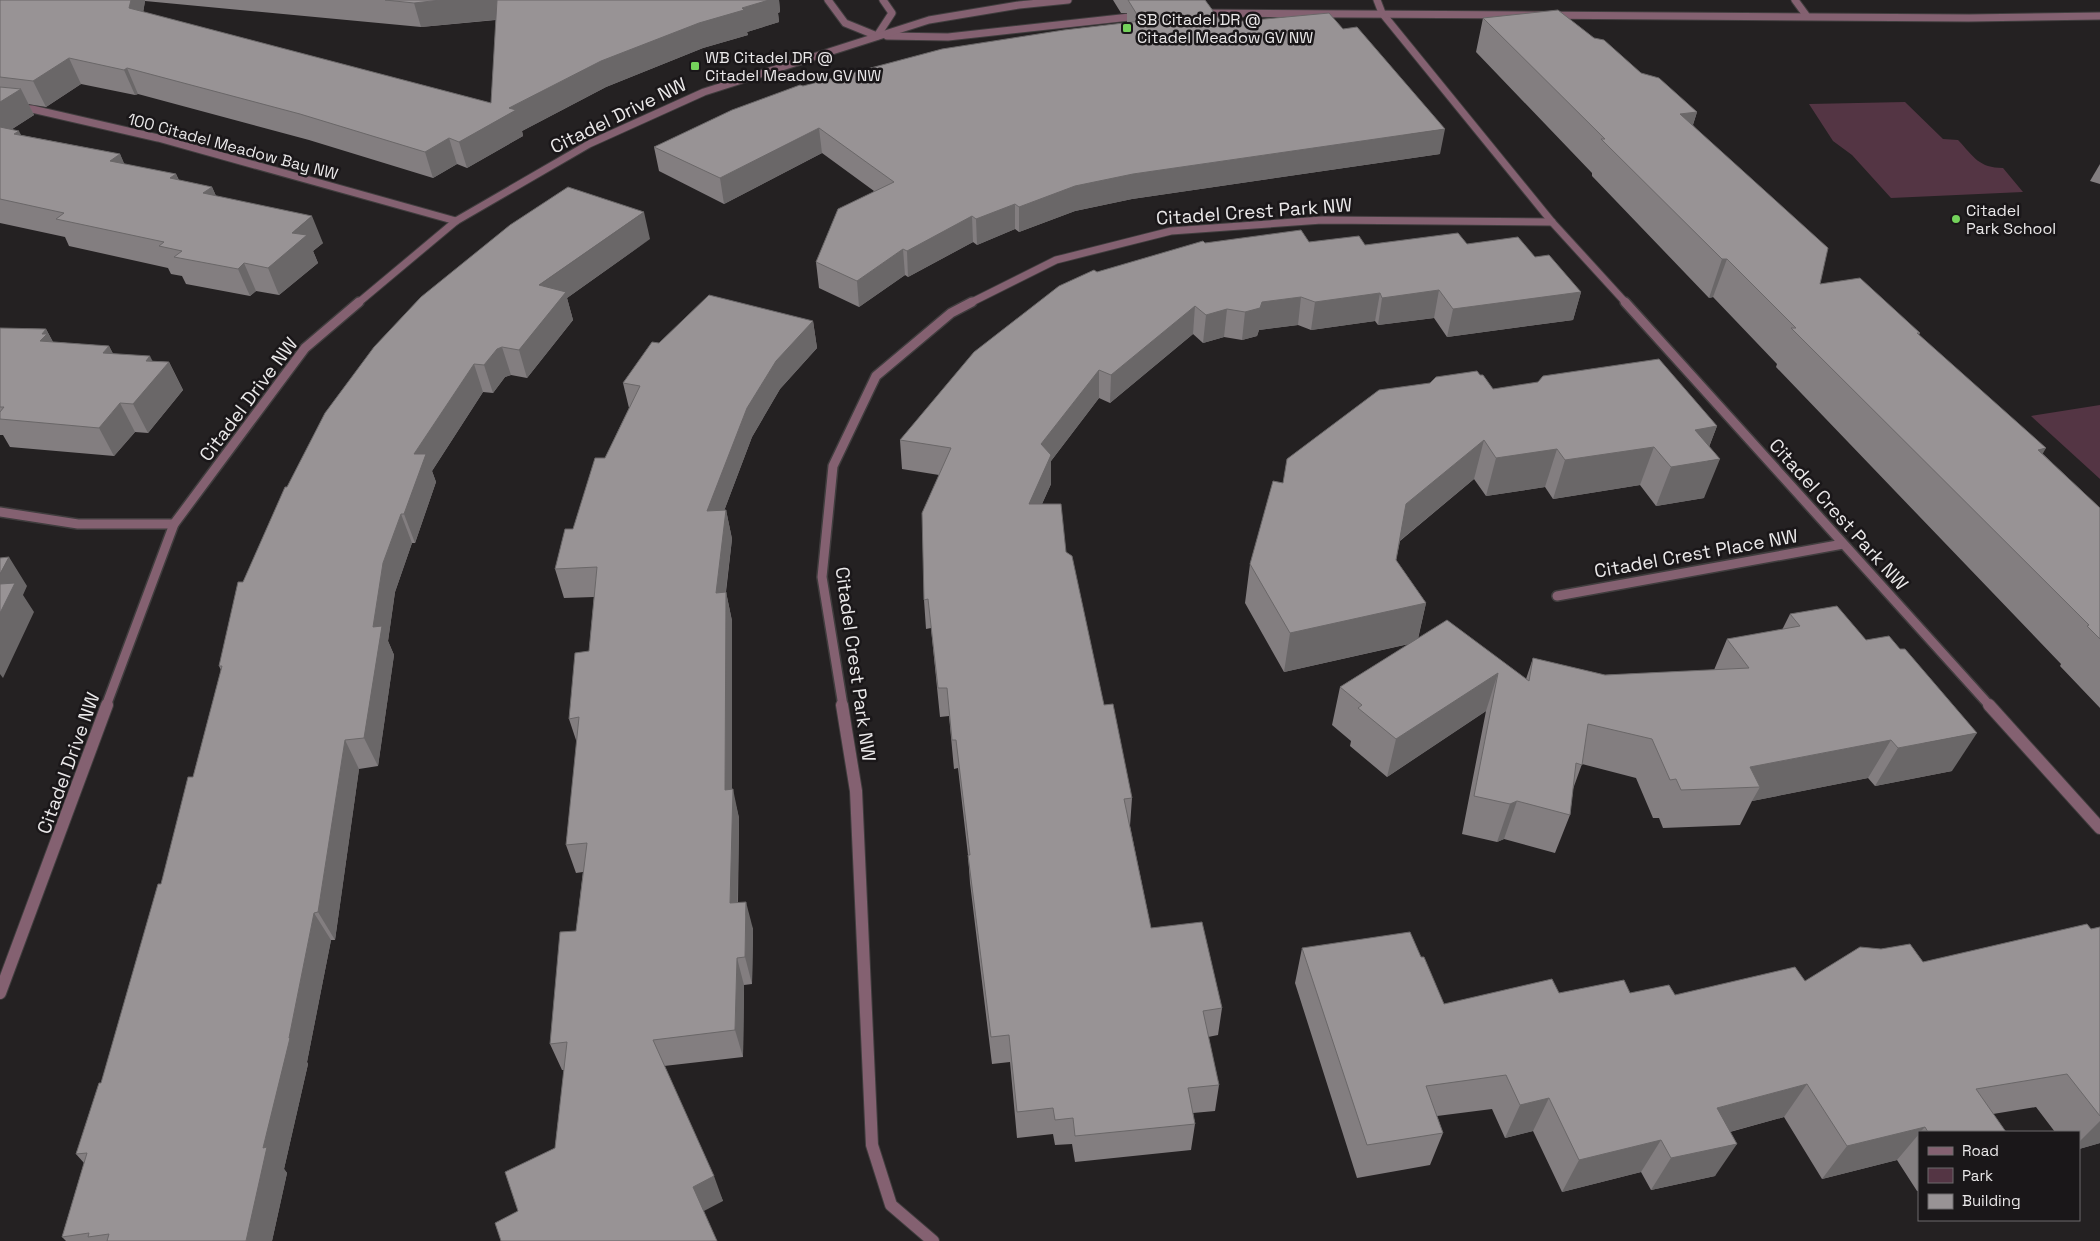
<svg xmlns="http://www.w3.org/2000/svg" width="2100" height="1241" font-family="'Space Grotesk',sans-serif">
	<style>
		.green { fill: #543544 }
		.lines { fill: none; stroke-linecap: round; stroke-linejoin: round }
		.minor-far2-casing { stroke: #403d3e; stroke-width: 9 }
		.minor-far1-casing { stroke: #403d3e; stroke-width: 12 }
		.minor-casing { stroke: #403d3e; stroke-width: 14 }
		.tertiary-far2-casing { stroke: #403d3e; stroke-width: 9 }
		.tertiary-far1-casing { stroke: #403d3e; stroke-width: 12 }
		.tertiary-casing { stroke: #403d3e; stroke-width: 14 }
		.minor-far2 { stroke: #846171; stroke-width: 7 }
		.minor-far1 { stroke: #846171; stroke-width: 9 }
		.minor { stroke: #846171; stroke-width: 12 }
		.tertiary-far2 { stroke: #846171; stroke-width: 7 }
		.tertiary-far1 { stroke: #846171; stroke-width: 9 }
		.tertiary { stroke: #846171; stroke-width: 12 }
		.wall { fill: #837e80; fill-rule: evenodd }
		.shaded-wall { fill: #6a6768 }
		.building { fill: #989395; stroke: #6a6768 }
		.poi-dot { fill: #74d25b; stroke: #1a1719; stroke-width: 2 }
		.labels { text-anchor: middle; stroke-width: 5; stroke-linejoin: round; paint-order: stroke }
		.far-poi-label { font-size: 16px; fill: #eae8e9; stroke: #1a1719; text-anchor: start }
		.far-street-label { font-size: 16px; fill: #eae8e9; stroke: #1a1719 }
		.street-label { font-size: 19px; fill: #eae8e9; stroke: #1a1719 }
	</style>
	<rect width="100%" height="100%" fill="#242122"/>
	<g class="green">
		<path d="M 1905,102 L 1943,139 L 1958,140 C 1974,157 1979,168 2003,168 L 2023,192 L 1891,198 L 1852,155 L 1833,141 L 1809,104 Z"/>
		<path d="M 2100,405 L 2100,479 L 2031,416 Z"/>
	</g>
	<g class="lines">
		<defs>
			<g id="minor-far2">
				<path d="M 828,0 L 845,23 L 877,36 L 892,13 L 883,0"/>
				<path d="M 1377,0 L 1382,13 L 1552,222 L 1626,303"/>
				<path d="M 0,106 L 32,109 L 158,138 L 456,221"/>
				<path d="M 970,303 L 1056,260 L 1171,231 L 1322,220 L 1552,222"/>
			</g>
			<g id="minor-far1">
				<path d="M 1625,302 L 1990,706"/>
				<path d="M 0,512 L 78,524 L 174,524"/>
				<path d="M 1557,596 L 1843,544"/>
				<path d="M 843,706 L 822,577 L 833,466 L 876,376 L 951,313 L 972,302"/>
			</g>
			<g id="minor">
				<path d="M 842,705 L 856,791 L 872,1145 L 891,1205 L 933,1241"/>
				<path d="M 1989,705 L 2100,828"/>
			</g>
			<g id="tertiary-far2">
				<path d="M 1795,0 L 1806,15"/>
				<path d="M 1201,13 L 1969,18 L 2100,16"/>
				<path d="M 887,36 L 948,37 L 1139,16"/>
				<path d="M 358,303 L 456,221 L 589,144 L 704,92 L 929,20 L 1019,5 L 1068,0"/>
			</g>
			<path id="tertiary-far1" d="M 106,706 L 174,524 L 305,348 L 359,302"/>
			<path id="tertiary" d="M 0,993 L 107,705"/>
		</defs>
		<use href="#minor-far2" class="minor-far2-casing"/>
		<use href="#minor-far1" class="minor-far1-casing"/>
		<use href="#minor" class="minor-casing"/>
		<use href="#tertiary-far2" class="tertiary-far2-casing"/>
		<use href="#tertiary-far1" class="tertiary-far1-casing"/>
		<use href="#tertiary" class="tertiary-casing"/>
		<use href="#minor-far2" class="minor-far2"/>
		<use href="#minor-far1" class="minor-far1"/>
		<use href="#minor" class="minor"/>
		<use href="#tertiary-far2" class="tertiary-far2"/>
		<use href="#tertiary-far1" class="tertiary-far1"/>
		<use href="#tertiary" class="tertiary"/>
	</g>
	<g class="wall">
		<path d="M 0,0 L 779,0 L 780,12 L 778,13 L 779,22 L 747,32 L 748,35 L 703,48 L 606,87 L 522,131 L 523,136 L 467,168 L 457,164 L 433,178 L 309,140 L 138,94 L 135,95 L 81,84 L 46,107 L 28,104 L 34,115 L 12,129 L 21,135 L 120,154 L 124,164 L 176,174 L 179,180 L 212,187 L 216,196 L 323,243 L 313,251 L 318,263 L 279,295 L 256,291 L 250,296 L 186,284 L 182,276 L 171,274 L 168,268 L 69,246 L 65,237 L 0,223 ZM 145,1 L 421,27 L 496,20 L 491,103 L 143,12 Z"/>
		<path d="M 1113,0 L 1205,0 L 1222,23 L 1440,154 L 1132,199 L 1075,211 L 1019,232 L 1015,229 L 977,245 L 973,242 L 908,277 L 905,275 L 859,307 L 819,288 L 816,262 L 874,191 L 822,153 L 724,204 L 659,171 L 654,147 L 803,86 L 1127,22 L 1127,13 L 1121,13 Z"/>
		<path d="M 1483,18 L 1641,73 L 1697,112 L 1693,125 L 1820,284 L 1920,333 L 1919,335 L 2043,454 L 2100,508 L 2100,708 L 2060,666 L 2061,664 L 1776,367 L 1777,364 L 1713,297 L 1709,298 L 1592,176 L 1592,173 L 1476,52 Z"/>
		<path d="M 2100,164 L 2100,184 L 2090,181 Z"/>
		<path d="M 650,239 L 567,298 L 573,320 L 527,378 L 511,375 L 505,377 L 493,393 L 483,392 L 432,471 L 436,482 L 415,543 L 412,543 L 395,592 L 388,641 L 394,655 L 378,766 L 359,769 L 335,940 L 331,940 L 307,1062 L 308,1064 L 284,1169 L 287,1173 L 272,1241 L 66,1241 L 62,1237 L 84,1163 L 76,1154 L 101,1083 L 193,777 L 221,670 L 219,666 L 243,582 L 287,487 Z"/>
		<path d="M 1309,242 L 1365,245 L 1467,244 L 1535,257 L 1581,292 L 1573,320 L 1447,337 L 1434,318 L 1378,325 L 1375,321 L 1311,330 L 1298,325 L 1259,330 L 1257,336 L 1242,340 L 1224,337 L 1203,343 L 1193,334 L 1110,403 L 1099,398 L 1051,461 L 1051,484 L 1042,504 L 1066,552 L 1104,705 L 1132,798 L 1130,826 L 1151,928 L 1222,1008 L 1218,1035 L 1208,1037 L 1219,1085 L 1215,1111 L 1193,1113 L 1195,1124 L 1191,1150 L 1075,1162 L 1072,1144 L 1055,1145 L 1053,1134 L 1017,1138 L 1010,1062 L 992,1064 L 970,883 L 968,855 L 958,768 L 954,769 L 949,716 L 940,717 L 931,628 L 926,629 L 924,600 L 939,475 L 902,469 L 900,440 L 1097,272 L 1205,243 Z"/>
		<path d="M 813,321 L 817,348 L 780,389 L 752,437 L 724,511 L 726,510 L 732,539 L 726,592 L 732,621 L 732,790 L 739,818 L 738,902 L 753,929 L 752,984 L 744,985 L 743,1057 L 664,1066 L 723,1201 L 518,1211 L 555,1148 L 564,1070 L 562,1070 L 550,1044 L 576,931 L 583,872 L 576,873 L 566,845 L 577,743 L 569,719 L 589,651 L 594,597 L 564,598 L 555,569 L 605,458 L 629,408 L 623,383 L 659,343 Z"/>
		<path d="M 0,328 L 46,329 L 53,342 L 109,346 L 113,354 L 153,361 L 169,362 L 183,390 L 148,433 L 135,432 L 114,456 L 10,447 L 3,435 L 0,435 Z"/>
		<path d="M 1480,375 L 1493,389 L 1717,426 L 1709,447 L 1704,498 L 1656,506 L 1640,485 L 1553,499 L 1545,487 L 1486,496 L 1474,479 L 1400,541 L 1396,560 L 1426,603 L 1418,639 L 1526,679 L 1533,658 L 1605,675 L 1714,670 L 1727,639 L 1782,630 L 1790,614 L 1952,771 L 1875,786 L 1868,778 L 1752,801 L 1740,825 L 1663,828 L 1659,818 L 1653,818 L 1636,778 L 1582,764 L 1573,789 L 1570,815 L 1555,853 L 1504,839 L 1497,842 L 1462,834 L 1486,711 L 1387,777 L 1350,746 L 1351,741 L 1332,725 L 1340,687 L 1409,644 L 1284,672 L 1245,603 L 1250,564 L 1283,483 Z"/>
		<path d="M 2100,927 L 2100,1143 L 2079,1149 L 2079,1132 L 2055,1132 L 2036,1107 L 1993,1114 L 2006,1132 L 1919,1132 L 1919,1191 L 1917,1191 L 1897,1160 L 1822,1179 L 1784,1117 L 1730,1132 L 1715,1176 L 1651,1190 L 1641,1172 L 1562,1192 L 1533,1131 L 1505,1138 L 1492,1109 L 1437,1116 L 1443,1133 L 1430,1165 L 1357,1178 L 1295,983 L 1302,948 L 1421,957 L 1444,1004 L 1559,993 L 1630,993 L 1675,995 L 1805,981 L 1923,962 Z"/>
	</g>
	<g class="shaded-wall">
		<path d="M 131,0 L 145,0 L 145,1 L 140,33 L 129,8 Z"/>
		<path d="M 441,0 L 499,0 L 503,19 L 421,27 L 414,3 Z"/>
		<path d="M 767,0 L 779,0 L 780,12 L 778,13 L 779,22 L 747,32 L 748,35 L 703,48 L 606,87 L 522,131 L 523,136 L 467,168 L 459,142 L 509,108 L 601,61 L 699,23 Z"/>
		<path d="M 69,58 L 81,84 L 46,107 L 33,81 Z"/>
		<path d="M 127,68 L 138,94 L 135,95 L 124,70 Z"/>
		<path d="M 21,89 L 34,115 L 0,137 L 0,102 Z"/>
		<path d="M 1697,112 L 1685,148 L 1680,114 Z"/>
		<path d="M 819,128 L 822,153 L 724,204 L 720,178 Z"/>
		<path d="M 1445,129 L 1440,154 L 1132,199 L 1075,211 L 1019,232 L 1019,207 L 1075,186 L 1133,174 Z"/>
		<path d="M 19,131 L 32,157 L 14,134 Z"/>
		<path d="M 449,138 L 457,164 L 433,178 L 425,152 Z"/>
		<path d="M 120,154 L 132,181 L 110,161 Z"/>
		<path d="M 176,174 L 188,201 L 170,178 Z"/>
		<path d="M 212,187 L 224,214 L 203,193 Z"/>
		<path d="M 1015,204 L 1015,229 L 977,245 L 976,219 Z"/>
		<path d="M 644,212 L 650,239 L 567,298 L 573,320 L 527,378 L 519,350 L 539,285 Z"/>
		<path d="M 312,216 L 323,243 L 313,251 L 318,263 L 279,295 L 268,268 L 292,233 Z"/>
		<path d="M 972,216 L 973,242 L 908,277 L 907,251 Z"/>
		<path d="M 903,249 L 905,275 L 859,307 L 857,281 Z"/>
		<path d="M 1722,259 L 1727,259 L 1713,297 L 1709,298 Z"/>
		<path d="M 244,263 L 256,291 L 250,296 L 238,269 Z"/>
		<path d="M 1439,290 L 1434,318 L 1378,325 L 1382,298 Z"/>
		<path d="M 1581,292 L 1573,320 L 1447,337 L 1453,309 Z"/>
		<path d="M 1380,293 L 1375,321 L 1311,330 L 1315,302 Z"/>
		<path d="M 1301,297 L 1298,325 L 1259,330 L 1257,336 L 1242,340 L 1245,312 L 1262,302 Z"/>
		<path d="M 1195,306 L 1193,334 L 1110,403 L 1111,375 Z"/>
		<path d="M 1227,309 L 1224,337 L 1203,343 L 1206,315 Z"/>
		<path d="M 813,321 L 817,348 L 780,389 L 752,437 L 713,540 L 707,511 L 747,408 L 776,361 Z"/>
		<path d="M 46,329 L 61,357 L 40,341 L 42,334 Z"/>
		<path d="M 109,346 L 124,374 L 103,353 Z"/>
		<path d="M 502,347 L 511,375 L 505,377 L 493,393 L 484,365 L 497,349 Z"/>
		<path d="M 150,356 L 159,374 L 169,362 L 183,390 L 148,433 L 133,404 L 146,361 Z"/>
		<path d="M 474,364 L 483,392 L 432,471 L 436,482 L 415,543 L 404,514 L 414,454 Z"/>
		<path d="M 1099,370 L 1099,398 L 1051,461 L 1051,484 L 1029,533 L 1029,504 L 1041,444 Z"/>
		<path d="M 120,403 L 135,432 L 114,456 L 99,428 Z"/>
		<path d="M 1717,426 L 1703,462 L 1720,459 L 1704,498 L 1656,506 L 1671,467 L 1695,430 Z"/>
		<path d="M 1484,440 L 1474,479 L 1397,543 L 1406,504 Z"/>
		<path d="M 1654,447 L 1640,485 L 1553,499 L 1565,460 Z"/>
		<path d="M 2046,448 L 2023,488 L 2038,450 Z"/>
		<path d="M 1557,449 L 1545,487 L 1486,496 L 1496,458 Z"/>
		<path d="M 726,510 L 732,539 L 722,622 L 716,593 Z"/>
		<path d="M 401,514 L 412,543 L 395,592 L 388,641 L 394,655 L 378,766 L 364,738 L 373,627 L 383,563 Z"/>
		<path d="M 9,557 L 27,586 L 23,595 L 34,612 L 3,678 L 0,674 L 0,574 Z"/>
		<path d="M 726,592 L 732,621 L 732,819 L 725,790 Z"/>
		<path d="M 1426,603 L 1417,642 L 1284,672 L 1290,633 Z"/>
		<path d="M 1498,673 L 1486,711 L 1387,777 L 1396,739 Z"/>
		<path d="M 1977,733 L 1952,771 L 1875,786 L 1898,748 Z"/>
		<path d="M 345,740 L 359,769 L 335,940 L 318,912 Z"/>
		<path d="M 1891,740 L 1868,778 L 1752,801 L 1760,787 L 1750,767 Z"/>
		<path d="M 733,789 L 739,818 L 737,931 L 730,903 Z"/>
		<path d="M 1517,801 L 1504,839 L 1497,842 L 1510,804 Z"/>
		<path d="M 746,902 L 753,929 L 752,984 L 745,957 Z"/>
		<path d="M 314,913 L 331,940 L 307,1062 L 308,1064 L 284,1169 L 287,1173 L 272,1241 L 246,1241 L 263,1148 L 289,1038 Z"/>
		<path d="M 737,958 L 744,985 L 743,1057 L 735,1030 Z"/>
		<path d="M 1807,1084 L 1784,1117 L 1696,1141 L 1717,1108 Z"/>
		<path d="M 1549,1098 L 1533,1131 L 1505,1138 L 1520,1105 Z"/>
		<path d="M 2100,1121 L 2100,1143 L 2079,1149 L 2079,1142 Z"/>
		<path d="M 1925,1127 L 1920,1132 L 1919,1132 L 1919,1134 L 1897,1160 L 1822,1179 L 1847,1146 Z"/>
		<path d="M 1661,1140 L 1641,1172 L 1562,1192 L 1579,1160 Z"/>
		<path d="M 1737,1144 L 1715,1176 L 1651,1190 L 1671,1158 Z"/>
		<path d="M 714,1176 L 723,1201 L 702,1212 L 693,1187 Z"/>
	</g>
	<g class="building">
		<path d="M 0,0 L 131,0 L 129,8 L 491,103 L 497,0 L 769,0 L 742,8 L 744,10 L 699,23 L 601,61 L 509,108 L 516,110 L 459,142 L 449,138 L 425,152 L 300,114 L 127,68 L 124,70 L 69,58 L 33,81 L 0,77 Z"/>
		<path d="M 385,0 L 441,0 L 414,3 Z"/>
		<path d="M 1128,0 L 1205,0 L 1222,23 L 1329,13 L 1343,29 L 1357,27 L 1445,129 L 1133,174 L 1075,186 L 1019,207 L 1015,204 L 976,219 L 972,216 L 907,251 L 903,249 L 857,281 L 816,262 L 838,209 L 894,182 L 819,128 L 720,178 L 654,147 L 732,110 L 800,85 L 803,86 L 942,49 L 1064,30 L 1141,21 Z"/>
		<path d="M 1558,10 L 1594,38 L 1604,40 L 1641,73 L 1659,78 L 1697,112 L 1680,114 L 1828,248 L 1820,284 L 1860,278 L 1920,333 L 1917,333 L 2046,448 L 2038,450 L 2100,508 L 2100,639 L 2087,626 L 2089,625 L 1791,328 L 1796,328 L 1727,259 L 1722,259 L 1601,139 L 1605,139 L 1483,18 Z"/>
		<path d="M 0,87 L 21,89 L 0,102 Z"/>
		<path d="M 0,127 L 19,131 L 14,134 L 120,154 L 110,161 L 176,174 L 170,178 L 212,187 L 203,193 L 312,216 L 292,233 L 307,235 L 268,268 L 244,263 L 238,269 L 174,257 L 182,251 L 159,246 L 164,242 L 56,219 L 64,213 L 0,199 Z"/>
		<path d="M 568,187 L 644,212 L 539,285 L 566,292 L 519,350 L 502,347 L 497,349 L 484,365 L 474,364 L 414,454 L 426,454 L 404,514 L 401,514 L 383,563 L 373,627 L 382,626 L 364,738 L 345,740 L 318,912 L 314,913 L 289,1038 L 290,1038 L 263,1148 L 267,1147 L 246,1241 L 107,1241 L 109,1234 L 88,1237 L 89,1233 L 62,1237 L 87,1153 L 76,1154 L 99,1083 L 101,1083 L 158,884 L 161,884 L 188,777 L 193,777 L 222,666 L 219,666 L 238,582 L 243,582 L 285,487 L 287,487 L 325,413 L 374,347 L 421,297 L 510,225 Z"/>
		<path d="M 1301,230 L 1309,242 L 1359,236 L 1365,245 L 1458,233 L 1467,244 L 1518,237 L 1535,257 L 1549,255 L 1581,292 L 1453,309 L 1439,290 L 1382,298 L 1380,293 L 1315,302 L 1301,297 L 1262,302 L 1260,308 L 1245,312 L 1227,309 L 1206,315 L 1195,306 L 1111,375 L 1099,370 L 1041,444 L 1051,455 L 1029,504 L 1061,504 L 1066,552 L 1072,556 L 1104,705 L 1113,704 L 1132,798 L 1124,799 L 1151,928 L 1202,922 L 1222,1008 L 1203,1011 L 1219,1085 L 1188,1088 L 1195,1124 L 1075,1136 L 1073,1118 L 1055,1120 L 1053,1108 L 1017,1112 L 1009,1035 L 991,1037 L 968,855 L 970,855 L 956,740 L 952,740 L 947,688 L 938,688 L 928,599 L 924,600 L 922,513 L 951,448 L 900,440 L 974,352 L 1059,286 L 1094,270 L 1097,272 L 1203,241 L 1205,243 Z"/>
		<path d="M 709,295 L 813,321 L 776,361 L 747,408 L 707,511 L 726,510 L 716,593 L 726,592 L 725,790 L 733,789 L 730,903 L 746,902 L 745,957 L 737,958 L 735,1030 L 653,1040 L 714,1176 L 693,1187 L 717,1241 L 501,1241 L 495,1223 L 518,1211 L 505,1172 L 555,1148 L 567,1042 L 550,1044 L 560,932 L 576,931 L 587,843 L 566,845 L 579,717 L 569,719 L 575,653 L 589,651 L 597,567 L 555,569 L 565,529 L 573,529 L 595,458 L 605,458 L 640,386 L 623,383 L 652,342 L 659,343 Z"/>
		<path d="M 0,328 L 46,329 L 42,334 L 47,334 L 40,341 L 109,346 L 103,353 L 150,356 L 146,361 L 169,362 L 133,404 L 120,403 L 99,428 L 0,419 L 0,412 L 4,407 L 0,407 Z"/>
		<path d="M 1659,359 L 1717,426 L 1695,430 L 1720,459 L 1671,467 L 1654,447 L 1565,460 L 1557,449 L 1496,458 L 1484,440 L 1406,504 L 1396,560 L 1426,603 L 1290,633 L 1250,564 L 1273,481 L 1283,483 L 1287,459 L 1379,390 L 1430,383 L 1436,377 L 1477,371 L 1480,375 L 1483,375 L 1493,389 L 1538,382 L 1543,376 Z"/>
		<path d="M 9,557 L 0,574 L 0,558 Z"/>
		<path d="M 15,583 L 0,613 L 0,584 Z"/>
		<path d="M 1837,606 L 1866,640 L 1889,636 L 1900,649 L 1905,649 L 1977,733 L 1898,748 L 1891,740 L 1750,767 L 1760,787 L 1681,790 L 1676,779 L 1670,780 L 1652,739 L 1588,724 L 1582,765 L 1576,763 L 1570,815 L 1517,801 L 1510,804 L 1474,796 L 1498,673 L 1396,739 L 1358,708 L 1362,705 L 1340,687 L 1447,620 L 1529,681 L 1533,658 L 1605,675 L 1749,668 L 1727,639 L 1800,626 L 1790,614 Z"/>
		<path d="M 2087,924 L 2091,929 L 2100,927 L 2100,1116 L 2067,1074 L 1976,1089 L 2006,1132 L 1928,1132 L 1925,1127 L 1847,1146 L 1807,1084 L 1717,1108 L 1737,1144 L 1671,1158 L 1661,1140 L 1579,1160 L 1549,1098 L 1520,1105 L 1506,1075 L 1426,1086 L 1443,1133 L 1367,1145 L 1302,948 L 1410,932 L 1421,957 L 1424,957 L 1444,1004 L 1552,979 L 1559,993 L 1624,980 L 1630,993 L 1669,985 L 1675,995 L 1795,967 L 1805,981 L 1860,947 L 1881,949 L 1910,944 L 1923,962 Z"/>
	</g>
	<g class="poi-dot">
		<rect x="1122" y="23" width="10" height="10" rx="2.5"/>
		<rect x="690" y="61" width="10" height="10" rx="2.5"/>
		<circle cx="1956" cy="219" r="5"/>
	</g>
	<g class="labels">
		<g class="far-poi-label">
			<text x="1137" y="25">SB Citadel DR @<tspan x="1137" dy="18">Citadel Meadow GV NW</tspan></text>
			<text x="705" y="63">WB Citadel DR @<tspan x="705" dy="18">Citadel Meadow GV NW</tspan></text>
			<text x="1966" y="216">Citadel<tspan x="1966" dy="18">Park School</tspan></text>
		</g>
		<g class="far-street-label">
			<text transform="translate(233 146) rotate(15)" y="6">100 Citadel Meadow Bay NW</text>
		</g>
		<g class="street-label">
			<text transform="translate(618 115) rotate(-26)" y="7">Citadel Drive NW</text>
			<text transform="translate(1254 211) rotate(-4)" y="7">Citadel Crest Park NW</text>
			<text transform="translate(248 399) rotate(-53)" y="7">Citadel Drive NW</text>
			<text transform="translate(1839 514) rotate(48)" y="7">Citadel Crest Park NW</text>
			<text transform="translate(1696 553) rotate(-10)" y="7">Citadel Crest Place NW</text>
			<text transform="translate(856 664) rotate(82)" y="7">Citadel Crest Park NW</text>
			<text transform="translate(68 763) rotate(-70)" y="7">Citadel Drive NW</text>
		</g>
	</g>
	<rect x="1918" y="1131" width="162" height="90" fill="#1a1719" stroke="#6d6b6c"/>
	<rect x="1928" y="1147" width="25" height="8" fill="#846171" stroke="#6d6b6c"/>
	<text x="1962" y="1156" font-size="15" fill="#eae8e9">Road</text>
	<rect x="1928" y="1168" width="25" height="15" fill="#543544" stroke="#6d6b6c"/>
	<text x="1962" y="1181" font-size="15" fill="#eae8e9">Park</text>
	<rect x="1928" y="1194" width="25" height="15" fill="#989395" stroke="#6d6b6c"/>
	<text x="1962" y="1206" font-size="15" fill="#eae8e9">Building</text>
</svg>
